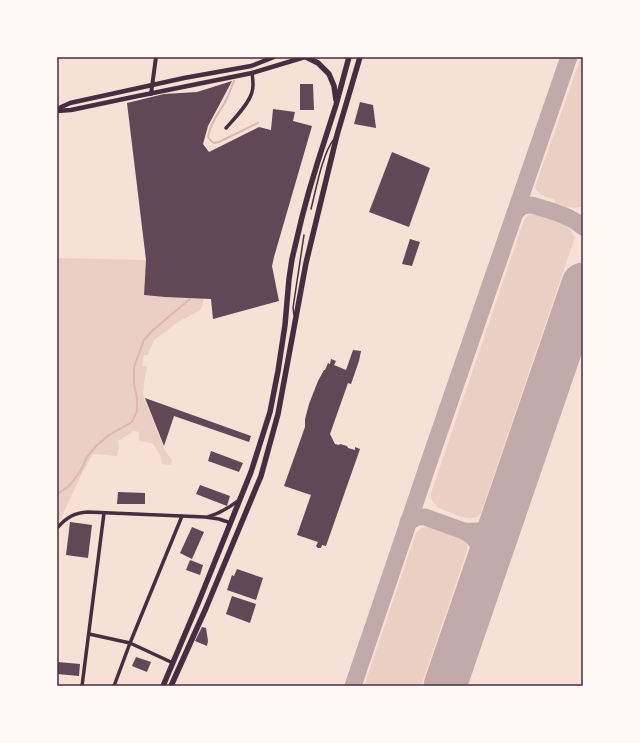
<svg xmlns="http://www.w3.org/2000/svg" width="640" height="743" font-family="'Exo 2',sans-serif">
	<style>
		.green { fill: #ebcfc5 }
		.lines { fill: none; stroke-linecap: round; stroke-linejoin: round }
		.stream { stroke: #dcb8b0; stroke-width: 2 }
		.taxiway { stroke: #c3aaaa; stroke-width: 17 }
		.runway { stroke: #c3aaaa; stroke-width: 43 }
		.building { fill: #644757 }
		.service { stroke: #4a2c40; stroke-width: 1.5 }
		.minor { stroke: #4a2c40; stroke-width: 3.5 }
		.tertiary { stroke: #4a2c40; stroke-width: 4 }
		.secondary { stroke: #4a2c40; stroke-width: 4.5 }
		.primary { stroke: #4a2c40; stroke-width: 5.5 }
		.neatline { fill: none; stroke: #4a2c40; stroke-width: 1.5 }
	</style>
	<rect width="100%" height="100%" fill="#f7e1d7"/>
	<g class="green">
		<path d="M 581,57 L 583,57 L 583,206 C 573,210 565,206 555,203 L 554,199 C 547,197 537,195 535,187 Z"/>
		<path d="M 534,214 L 538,214 C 550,219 570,222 573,236 L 575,237 L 481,513 C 478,516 476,518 472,518 C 465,520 444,510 437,507 L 437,506 C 432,502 430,498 431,493 L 524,220 L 528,215 Z"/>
		<path d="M 57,258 L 146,260 L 144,295 L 165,297 L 204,298 L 202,307 L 199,311 L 178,322 L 154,340 L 148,355 L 144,355 L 142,366 L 147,366 L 144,383 L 143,395 L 165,451 L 172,460 L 171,465 L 162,464 L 161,457 L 153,444 L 146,442 L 139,441 L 139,432 L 133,431 L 131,433 L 118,441 L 119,447 L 117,456 L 93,454 L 82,473 L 61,518 L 57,524 Z"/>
		<path d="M 435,526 L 463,537 C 468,542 468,546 466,554 L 421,686 L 364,686 L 416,533 L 421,528 L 428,527 L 434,528 Z"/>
	</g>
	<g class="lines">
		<g class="stream">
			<path d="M 245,58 L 245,57"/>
			<path d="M 234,81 C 231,88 229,95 225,102 C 219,113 210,123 208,137 L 211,141 L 214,143 L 219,142 L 258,123"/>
			<path d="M 57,496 L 59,493 L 69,486 L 80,472 L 87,457 L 96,446 L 109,435 L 132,422 L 137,411 L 137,399 L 134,383 L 134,367 L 144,340 L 153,330 L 190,299"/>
		</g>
		<g class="taxiway">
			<path d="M 515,213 C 520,207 523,205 532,205 C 548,210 570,215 583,227"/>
			<path d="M 408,522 L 417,517 L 425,517 L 464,531 L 472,536 L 479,545 L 483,554 L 484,572"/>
			<path d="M 464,531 C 476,532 489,531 497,521 C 501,517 504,510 507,504"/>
			<path d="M 353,686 L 431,456 L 569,57"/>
		</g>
		<path class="runway" d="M 445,686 L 583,284"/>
	</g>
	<g class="building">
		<path d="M 232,81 L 208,126 L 203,144 L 209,152 L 259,127 L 271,130 L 273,109 L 295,112 L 293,121 L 312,126 L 274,257 L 272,266 L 279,301 L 213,319 L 211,299 L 165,297 L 144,295 L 146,260 L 127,103 L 164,94 L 197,92 Z"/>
		<path d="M 300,84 L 313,84 L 314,110 L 300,110 Z"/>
		<path d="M 360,102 L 373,105 L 376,128 L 354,124 Z"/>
		<path d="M 392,152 L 430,168 L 409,227 L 369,212 Z"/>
		<path d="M 410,239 L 420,242 L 412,266 L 402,264 Z"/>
		<path d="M 353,350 L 361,351 L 359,361 L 351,384 L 348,383 L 330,434 L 335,444 L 339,445 L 340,444 L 347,446 L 348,448 L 355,450 L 355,447 L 360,449 L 326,546 L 322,545 L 321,548 L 318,548 L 316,546 L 318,542 L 297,535 L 311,495 L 284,486 L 305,427 L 305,419 L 309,404 L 318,381 L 324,370 L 325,370 L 328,363 L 330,364 L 331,359 L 336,361 L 334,365 L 346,370 Z"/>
		<path d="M 145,398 L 251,436 L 249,442 L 174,416 L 164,446 Z"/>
		<path d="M 211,451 L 243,463 L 239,472 L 208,461 Z"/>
		<path d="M 200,485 L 230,496 L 227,506 L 196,494 Z"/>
		<path d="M 118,492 L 145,493 L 145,504 L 117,504 Z"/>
		<path d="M 70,522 L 92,525 L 88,558 L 66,555 Z"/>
		<path d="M 192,527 L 204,532 L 192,559 L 180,553 Z"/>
		<path d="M 190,560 L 203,565 L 200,575 L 186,570 Z"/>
		<path d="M 237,569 L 263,578 L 256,600 L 227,590 L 232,575 L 234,576 Z"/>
		<path d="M 232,596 L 256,604 L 250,623 L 226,614 Z"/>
		<path d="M 202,627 L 206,628 L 208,641 L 207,646 L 195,641 Z"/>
		<path d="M 136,657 L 151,662 L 147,672 L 132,666 Z"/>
		<path d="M 58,662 L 80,664 L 79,676 L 57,674 Z"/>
	</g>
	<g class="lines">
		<g class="service">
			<path d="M 311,209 C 316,190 322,154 334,139"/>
			<path d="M 294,315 L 293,308 L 304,235"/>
		</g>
		<g class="minor">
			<path d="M 226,128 C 234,119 249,104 252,92 C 254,86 253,80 252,73"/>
			<path d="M 208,517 C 220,513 229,508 239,500"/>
			<path d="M 57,528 C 67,517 74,513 88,512 L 205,517 L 219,519 L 231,523"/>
			<path d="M 89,634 L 130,643 L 173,663"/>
			<path d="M 82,686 L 104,513"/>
			<path d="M 114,686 L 130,643 L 182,516"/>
		</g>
		<path class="tertiary" d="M 151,94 L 156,57"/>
		<g class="secondary">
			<path d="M 57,109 L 70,103 L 134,89 L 184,78 L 251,66 L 274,57"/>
			<path d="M 57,111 L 71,110 L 133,97 L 252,73 L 305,57"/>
		</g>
		<g class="primary">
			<path d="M 306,57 L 318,63 L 329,74 L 334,86 L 336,100"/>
			<path d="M 163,686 L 199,601 L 251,472 L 270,412 L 278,371 L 285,325 L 289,279 L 292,259 L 302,217 L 309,191 L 318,161 L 336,105 L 349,57"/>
			<path d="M 171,686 L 206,608 L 261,476 L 278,414 L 306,263 L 337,135 L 360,57"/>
		</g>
	</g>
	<rect width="640" height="743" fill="none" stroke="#fffaf5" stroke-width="116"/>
	<rect x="58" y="58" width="524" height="627" class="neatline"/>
</svg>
